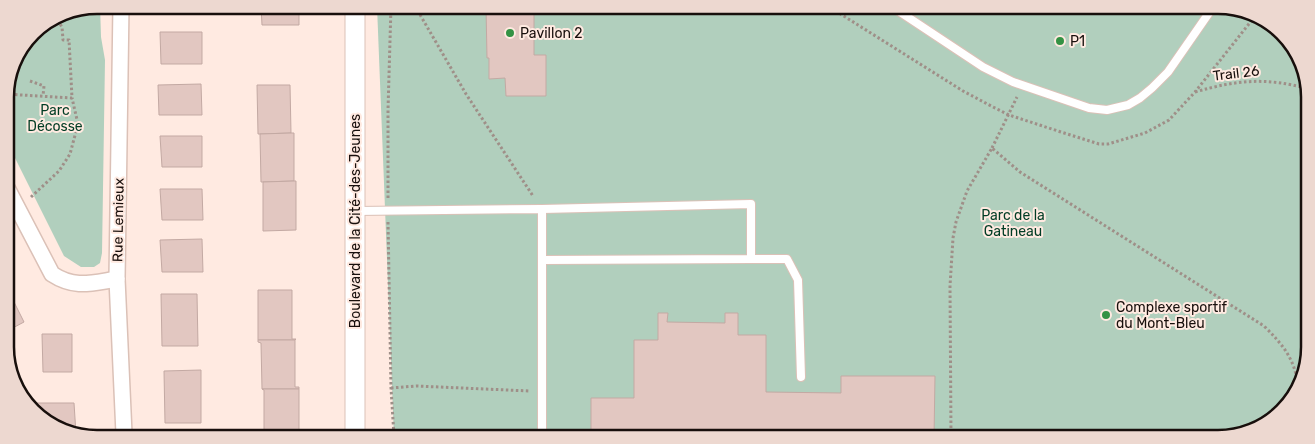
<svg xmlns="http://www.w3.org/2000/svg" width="1315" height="444" font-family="Rubik,sans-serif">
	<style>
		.green { fill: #b1cfbd }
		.building { fill: #e2c7c1; stroke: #c3a9a3 }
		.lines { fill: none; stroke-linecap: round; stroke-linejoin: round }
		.service-casing { stroke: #dbc1b7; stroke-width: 10 }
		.minor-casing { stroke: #dbc1b7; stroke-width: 18 }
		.tertiary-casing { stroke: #dbc1b7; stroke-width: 21 }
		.path { stroke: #9f8f88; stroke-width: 3; stroke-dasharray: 2.5 2.5; stroke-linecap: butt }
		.service { stroke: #fff; stroke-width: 8 }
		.minor { stroke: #fff; stroke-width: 15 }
		.tertiary { stroke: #fff; stroke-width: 19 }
		.poi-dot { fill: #349244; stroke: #ffeae1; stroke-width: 2 }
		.labels { text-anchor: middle; stroke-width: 4; stroke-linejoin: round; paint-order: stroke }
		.poi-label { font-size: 14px; fill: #180f0c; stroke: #ffeae1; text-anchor: start }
		.street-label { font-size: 14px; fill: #180f0c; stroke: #ffeae1 }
		.park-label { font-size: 14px; fill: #003c24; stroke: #ffeae1 }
		.rim { fill: none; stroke: #180f0c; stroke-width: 2.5 }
	</style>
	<rect width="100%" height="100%" fill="#ffeae1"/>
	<g class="green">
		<path d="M 97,5 L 100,5 L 101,37 L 105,60 L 102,253 L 100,263 L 94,267 L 81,267 L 64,256 L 14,156 L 6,145 L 5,91 L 15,56 L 36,28 Z"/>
		<path d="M 377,6 L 1247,10 L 1287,37 L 1309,85 L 1305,376 L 1274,420 L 1224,439 L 394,436 Z"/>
	</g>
	<g class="building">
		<rect x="161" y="5" width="41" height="5"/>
		<path d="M 261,6 L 299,6 L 299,25 L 262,25 Z"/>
		<path d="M 486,7 L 527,7 L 527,11 L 534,11 L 534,55 L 546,55 L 546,96 L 506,96 L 505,78 L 489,79 L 489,58 L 487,58 Z"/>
		<path d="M 160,32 L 202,32 L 202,64 L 161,64 Z"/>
		<path d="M 201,84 L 202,115 L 159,115 L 158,85 Z"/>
		<path d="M 257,85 L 290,85 L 291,133 L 258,134 Z"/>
		<path d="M 291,133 L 294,133 L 294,181 L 261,182 L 260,134 Z"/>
		<path d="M 160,136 L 202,136 L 202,167 L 162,167 Z"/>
		<path d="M 294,181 L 296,181 L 296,230 L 263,231 L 263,182 Z"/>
		<path d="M 160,189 L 202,189 L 203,220 L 162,220 Z"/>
		<path d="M 202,239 L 203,272 L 162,272 L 160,240 Z"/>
		<path d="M 258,290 L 292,290 L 292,339 L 296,339 L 295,340 L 258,340 Z"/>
		<path d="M 9,292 L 24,322 L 7,331 L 9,335 L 7,336 L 6,293 Z"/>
		<path d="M 161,294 L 197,294 L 198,346 L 162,346 Z"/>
		<path d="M 658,313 L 668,313 L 667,322 L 725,323 L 725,313 L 738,313 L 738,335 L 766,335 L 766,392 L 841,393 L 841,376 L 935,376 L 934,438 L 591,436 L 591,398 L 634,398 L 634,340 L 658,340 Z"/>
		<path d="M 42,334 L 72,334 L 72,372 L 43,372 Z"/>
		<path d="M 258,340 L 295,340 L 295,387 L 299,387 L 299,389 L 262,389 L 261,343 L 258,342 Z"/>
		<path d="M 201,370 L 201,423 L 165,423 L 164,371 Z"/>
		<path d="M 262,389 L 299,389 L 299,435 L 264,435 L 264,390 Z"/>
		<path d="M 33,403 L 74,403 L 76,434 L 68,434 L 33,411 Z"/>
	</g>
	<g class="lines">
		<defs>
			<g id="service">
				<path d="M 894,8 L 983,67 L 1013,82 L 1089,108 L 1107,110 L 1128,105 L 1140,98 L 1152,88 L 1168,72 L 1211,10"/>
				<path d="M 355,211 L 542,209 L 542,436"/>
				<path d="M 751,259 L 787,259 L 798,280 L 801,377"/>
				<path d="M 542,260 L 751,259 L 751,204 L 542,209"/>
			</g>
			<g id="minor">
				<path d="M 121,5 L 117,279 L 124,434"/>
				<path d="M 6,186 L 52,274 C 75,289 91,283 117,279"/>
			</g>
			<path id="tertiary" d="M 355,6 L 355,435"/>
		</defs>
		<use href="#service" class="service-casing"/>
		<use href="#minor" class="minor-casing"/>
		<use href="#tertiary" class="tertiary-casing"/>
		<g class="path">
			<path d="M 415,6 L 466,94 L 533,196"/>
			<path d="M 831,8 L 963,91 L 993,107 L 1009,115 L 1061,132 L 1099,144 L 1108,144 L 1145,133 L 1169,120 L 1195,92 L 1256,15"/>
			<path d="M 1282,33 L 1304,72"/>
			<path d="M 14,59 L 22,58 L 23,45"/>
			<path d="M 30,81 L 44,86 L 43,96"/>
			<path d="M 1195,92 C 1237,80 1266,77 1309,89"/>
			<path d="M 5,94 L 72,98 L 69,40 L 63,40 L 62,27 L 58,21 L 56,21"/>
			<path d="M 992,148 L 1017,97"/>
			<path d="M 31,197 L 59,171 L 70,154 L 78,124 L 72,98"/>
			<path d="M 388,198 L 388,110 L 391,6"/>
			<path d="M 388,222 L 391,388 L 394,436"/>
			<path d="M 391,388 L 416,386 L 530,391"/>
			<path d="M 951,438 L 950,286 L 953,238 L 956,222 L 967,191 L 992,148 L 1020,172 L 1264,326 C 1283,345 1295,359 1298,386"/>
		</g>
		<use href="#service" class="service"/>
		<use href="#minor" class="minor"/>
		<use href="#tertiary" class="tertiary"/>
	</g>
	<g class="poi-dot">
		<circle cx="510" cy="33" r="5"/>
		<circle cx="1060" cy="41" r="5"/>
		<circle cx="1106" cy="315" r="5"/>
	</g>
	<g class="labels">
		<g class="poi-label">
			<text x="520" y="38">Pavillon 2</text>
			<text x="1070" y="46">P1</text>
			<text x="1116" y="312">Complexe sportif<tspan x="1116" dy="16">du Mont-Bleu</tspan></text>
		</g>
		<g class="street-label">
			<text transform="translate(1236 73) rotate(-7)" y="5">Trail 26</text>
			<text transform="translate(118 220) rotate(-89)" y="5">Rue Lemieux</text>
			<text transform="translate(355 221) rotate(-90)" y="5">Boulevard de la Cité-des-Jeunes</text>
		</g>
		<g class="park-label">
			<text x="55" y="115">Parc<tspan x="55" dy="16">Décosse</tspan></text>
			<text x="1013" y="220">Parc de la<tspan x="1013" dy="16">Gatineau</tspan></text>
		</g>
	</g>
	<path d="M0 0H1315V444H0ZM97 14H1218A83 83 0 0 1 1301 97V347A83 83 0 0 1 1218 430H97A83 83 0 0 1 14 347V97A83 83 0 0 1 97 14Z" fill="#edd8d0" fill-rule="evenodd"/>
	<path class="rim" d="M97 14H1218A83 83 0 0 1 1301 97V347A83 83 0 0 1 1218 430H97A83 83 0 0 1 14 347V97A83 83 0 0 1 97 14Z"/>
</svg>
